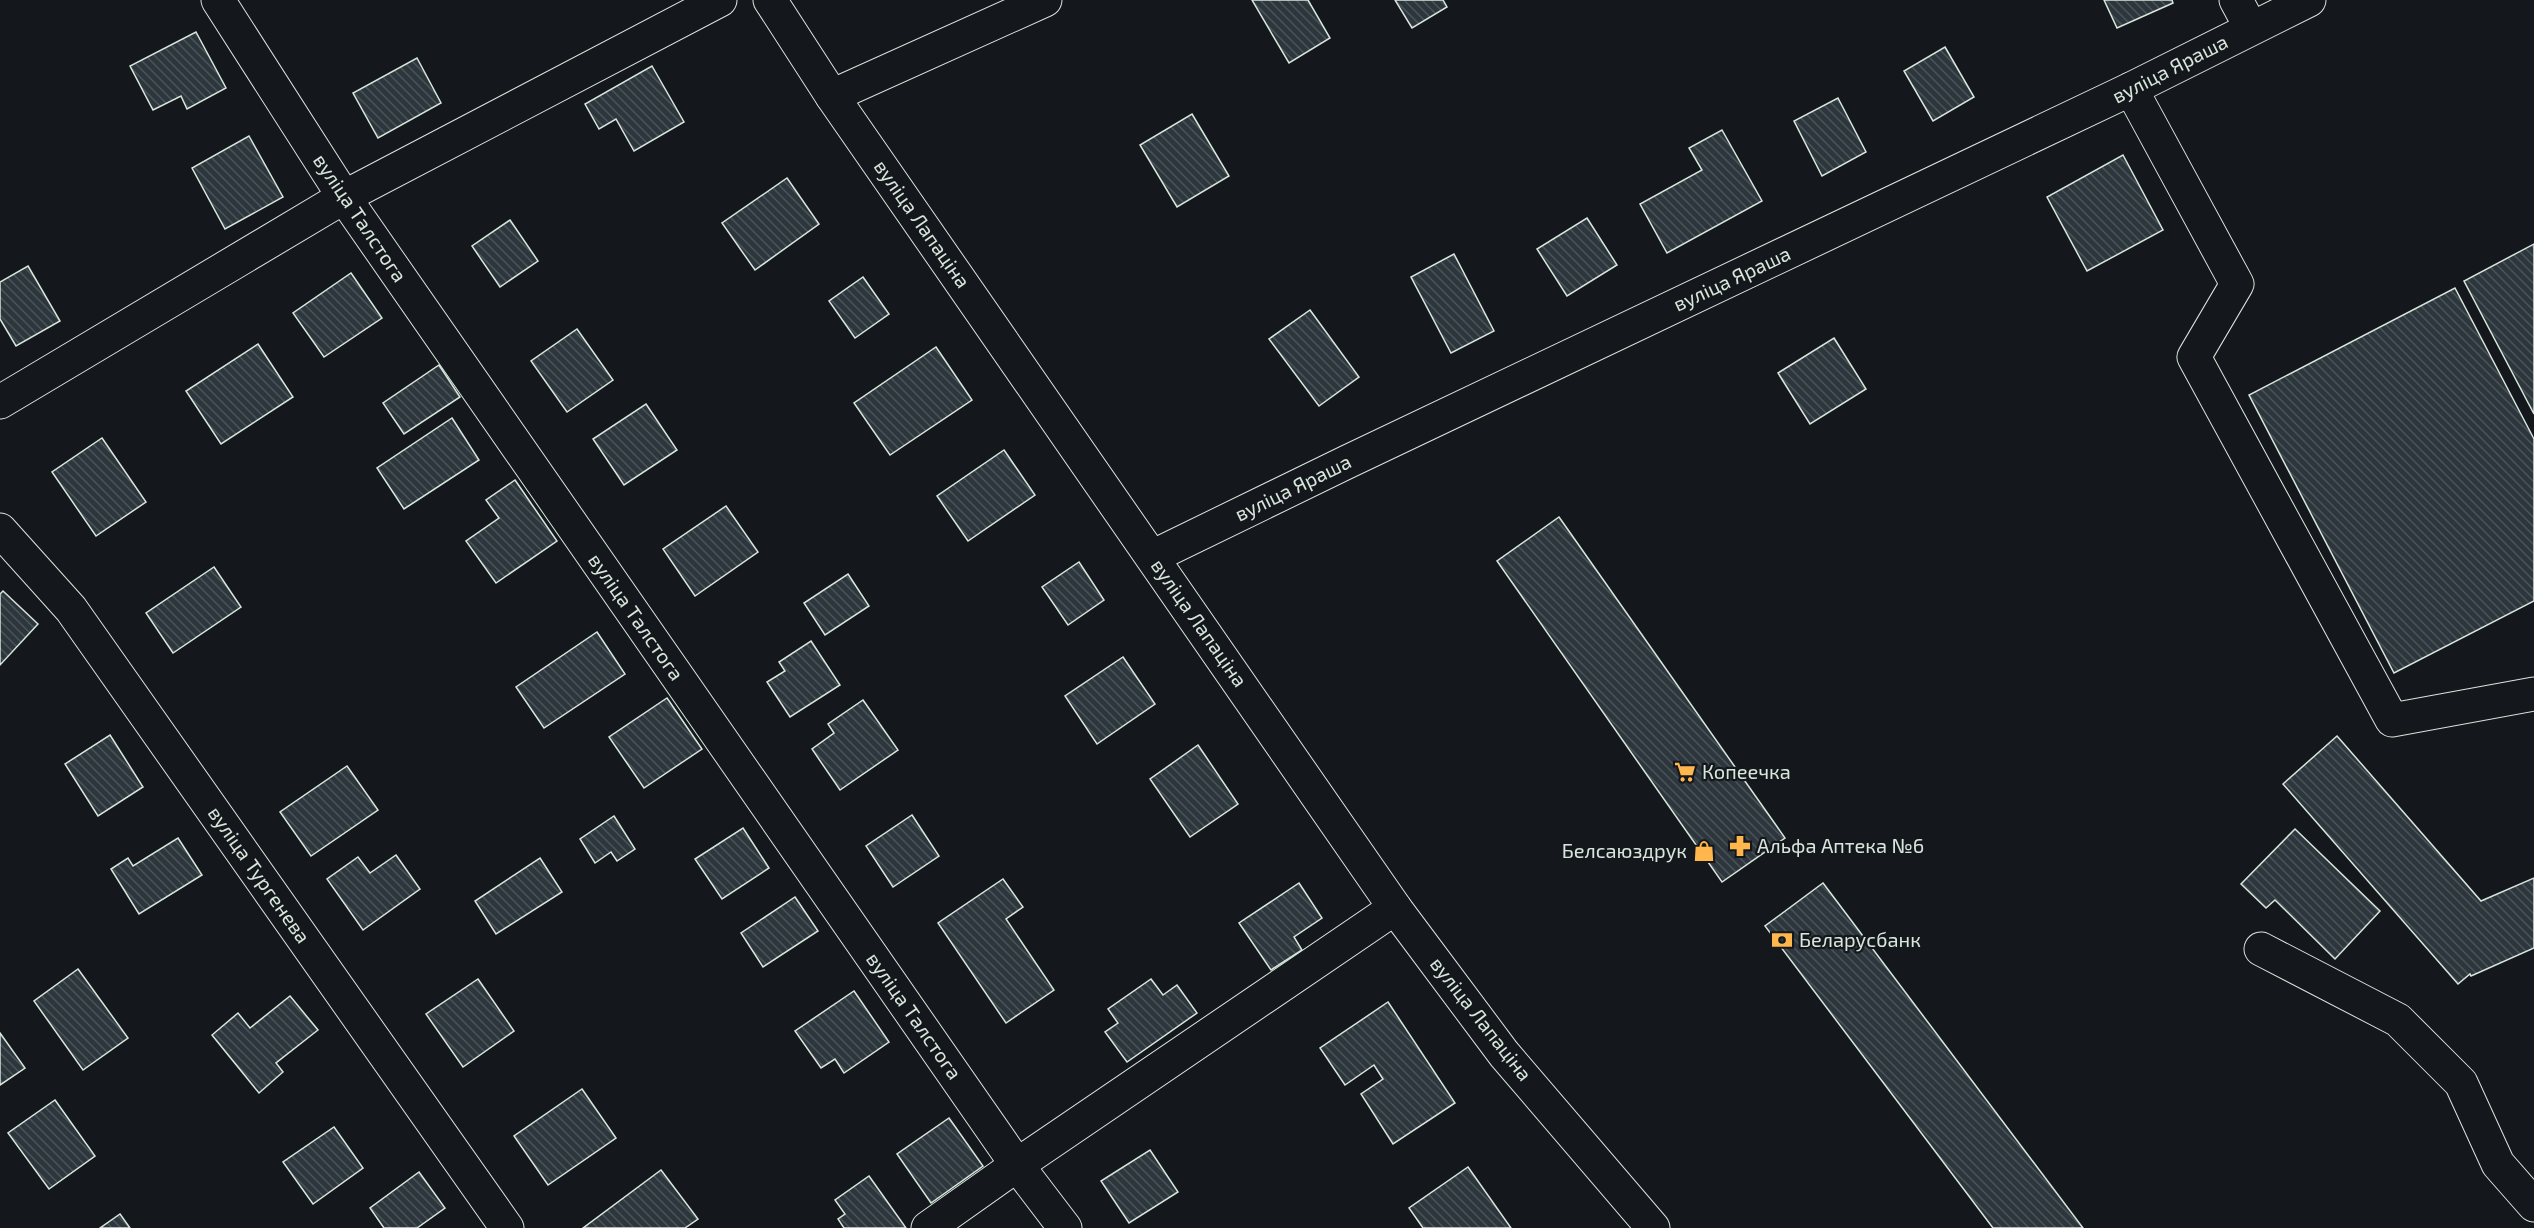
<svg xmlns="http://www.w3.org/2000/svg" width="2534" height="1228" font-family="'Exo 2',sans-serif">
	<style>
		.building { fill: url(#building-back-hatch); stroke: #d8e6dc; stroke-width: 1.5 }
		.lines { fill: none; stroke-linecap: round; stroke-linejoin: round }
		.minor-casing { stroke: #d8e6dc; stroke-width: 35 }
		.major-casing { stroke: #d8e6dc; stroke-width: 35 }
		.minor { stroke: #14181c; stroke-width: 33 }
		.major { stroke: #14181c; stroke-width: 33 }
		.labels { text-anchor: middle; stroke-width: 4.5; stroke-linejoin: round; paint-order: stroke }
		.street-label { font-size: 20px; fill: #d8e6dc; stroke: #14181c }
		.poi-label { font-size: 20px; fill: #d8e6dc; stroke: #14181c; text-anchor: start }
	</style>
	<defs>
		<pattern id="building-back-hatch" width="6" height="6" patternUnits="userSpaceOnUse" patternTransform="scale(1.5)"><rect width="6" height="6" fill="#2c363c"/><path d="M-1 5l2 2M0 0l6 6M5-1l2 2" fill="none" stroke="#4a5358"/></pattern>
	</defs>
	<rect width="100%" height="100%" fill="#14181c"/>
	<g class="building">
		<path d="M 1252,0 L 1308,0 L 1330,38 L 1289,63 Z"/>
		<path d="M 1395,0 L 1443,0 L 1447,7 L 1412,28 Z"/>
		<path d="M 2104,0 L 2172,0 L 2173,3 L 2117,28 Z"/>
		<path d="M 196,32 L 226,88 L 187,109 L 181,96 L 153,110 L 130,66 Z"/>
		<path d="M 1945,47 L 1974,97 L 1933,121 L 1904,71 Z"/>
		<path d="M 417,58 L 441,103 L 378,138 L 353,93 Z"/>
		<path d="M 652,66 L 684,122 L 634,151 L 616,119 L 599,129 L 585,104 Z"/>
		<path d="M 1838,98 L 1866,152 L 1822,176 L 1794,121 Z"/>
		<path d="M 1192,114 L 1229,176 L 1177,207 L 1140,145 Z"/>
		<path d="M 1722,130 L 1762,201 L 1667,253 L 1640,204 L 1702,170 L 1689,148 Z"/>
		<path d="M 249,136 L 283,197 L 225,229 L 192,168 Z"/>
		<path d="M 2123,155 L 2163,230 L 2087,271 L 2047,197 Z"/>
		<path d="M 787,178 L 819,224 L 755,270 L 722,223 Z"/>
		<path d="M 1587,218 L 1617,265 L 1567,296 L 1537,249 Z"/>
		<path d="M 510,220 L 538,261 L 500,287 L 472,246 Z"/>
		<path d="M 2534,244 L 2534,414 L 2464,281 Z"/>
		<path d="M 1454,254 L 1494,331 L 1451,353 L 1411,277 Z"/>
		<path d="M 28,266 L 60,321 L 16,346 L 0,319 L 0,282 Z"/>
		<path d="M 351,273 L 382,318 L 324,357 L 293,313 Z"/>
		<path d="M 863,277 L 889,314 L 855,338 L 829,301 Z"/>
		<path d="M 2455,288 L 2534,439 L 2534,601 L 2394,673 L 2249,395 Z"/>
		<path d="M 1310,310 L 1359,377 L 1319,406 L 1269,339 Z"/>
		<path d="M 577,329 L 613,380 L 567,412 L 531,361 Z"/>
		<path d="M 1834,338 L 1866,389 L 1810,424 L 1778,373 Z"/>
		<path d="M 258,344 L 293,397 L 221,444 L 186,391 Z"/>
		<path d="M 936,347 L 972,400 L 890,455 L 854,403 Z"/>
		<path d="M 439,365 L 460,397 L 404,434 L 383,403 Z"/>
		<path d="M 646,404 L 677,450 L 624,485 L 593,439 Z"/>
		<path d="M 452,418 L 479,460 L 404,509 L 377,468 Z"/>
		<path d="M 102,438 L 146,502 L 96,536 L 52,472 Z"/>
		<path d="M 1004,450 L 1035,495 L 968,541 L 937,496 Z"/>
		<path d="M 515,480 L 557,541 L 496,583 L 466,541 L 499,518 L 486,500 Z"/>
		<path d="M 726,506 L 758,552 L 695,596 L 663,549 Z"/>
		<path d="M 1559,517 L 1785,838 L 1722,882 L 1497,561 Z"/>
		<path d="M 1079,562 L 1104,600 L 1068,625 L 1042,587 Z"/>
		<path d="M 214,567 L 241,607 L 173,653 L 146,613 Z"/>
		<path d="M 848,574 L 869,606 L 825,635 L 804,603 Z"/>
		<path d="M 3,591 L 38,624 L 0,665 L 0,594 Z"/>
		<path d="M 597,632 L 625,674 L 544,728 L 516,687 Z"/>
		<path d="M 811,641 L 840,685 L 790,717 L 767,682 L 785,671 L 779,662 Z"/>
		<path d="M 1123,657 L 1155,704 L 1097,744 L 1065,696 Z"/>
		<path d="M 667,698 L 702,749 L 644,788 L 609,737 Z"/>
		<path d="M 863,700 L 898,750 L 840,790 L 812,749 L 834,733 L 828,724 Z"/>
		<path d="M 110,735 L 143,787 L 98,816 L 65,764 Z"/>
		<path d="M 2337,736 L 2481,901 L 2534,878 L 2534,948 L 2471,976 L 2470,974 L 2458,984 L 2283,784 Z"/>
		<path d="M 1198,745 L 1238,804 L 1190,837 L 1150,779 Z"/>
		<path d="M 347,766 L 378,810 L 311,856 L 280,812 Z"/>
		<path d="M 912,815 L 939,856 L 893,887 L 866,846 Z"/>
		<path d="M 614,816 L 635,849 L 617,861 L 611,852 L 595,863 L 580,839 Z"/>
		<path d="M 743,828 L 769,868 L 722,899 L 695,859 Z"/>
		<path d="M 2295,829 L 2380,911 L 2335,959 L 2275,900 L 2266,908 L 2241,884 Z"/>
		<path d="M 178,838 L 202,875 L 139,914 L 111,869 L 128,858 L 133,866 Z"/>
		<path d="M 396,855 L 420,889 L 363,930 L 327,879 L 358,857 L 370,873 Z"/>
		<path d="M 540,858 L 562,892 L 496,934 L 475,901 Z"/>
		<path d="M 1003,879 L 1023,907 L 1006,919 L 1054,990 L 1006,1023 L 938,923 Z"/>
		<path d="M 1299,883 L 1322,918 L 1294,937 L 1302,950 L 1271,970 L 1239,923 Z"/>
		<path d="M 1823,883 L 2083,1228 L 1993,1228 L 1765,926 Z"/>
		<path d="M 795,897 L 818,931 L 763,967 L 741,933 Z"/>
		<path d="M 78,969 L 128,1038 L 83,1070 L 34,1001 Z"/>
		<path d="M 478,979 L 514,1031 L 463,1067 L 426,1014 Z"/>
		<path d="M 1151,979 L 1163,995 L 1177,985 L 1197,1013 L 1127,1062 L 1105,1032 L 1118,1023 L 1108,1009 Z"/>
		<path d="M 854,991 L 889,1042 L 844,1073 L 835,1059 L 821,1068 L 795,1031 Z"/>
		<path d="M 290,996 L 318,1030 L 276,1063 L 283,1072 L 259,1093 L 212,1035 L 238,1013 L 250,1028 Z"/>
		<path d="M 1388,1002 L 1455,1103 L 1393,1144 L 1361,1094 L 1383,1079 L 1374,1065 L 1345,1085 L 1320,1048 Z"/>
		<path d="M 0,1033 L 25,1068 L 0,1085 Z"/>
		<path d="M 582,1089 L 616,1138 L 548,1185 L 514,1136 Z"/>
		<path d="M 55,1100 L 95,1156 L 49,1189 L 8,1133 Z"/>
		<path d="M 949,1118 L 983,1166 L 931,1203 L 897,1154 Z"/>
		<path d="M 334,1127 L 363,1168 L 313,1204 L 283,1162 Z"/>
		<path d="M 1150,1150 L 1178,1192 L 1129,1223 L 1101,1181 Z"/>
		<path d="M 1468,1167 L 1511,1228 L 1423,1228 L 1409,1208 Z"/>
		<path d="M 661,1170 L 698,1219 L 685,1228 L 583,1228 Z"/>
		<path d="M 419,1172 L 445,1208 L 417,1228 L 384,1228 L 370,1208 Z"/>
		<path d="M 869,1176 L 906,1228 L 844,1228 L 838,1219 L 845,1214 L 835,1200 Z"/>
		<path d="M 120,1214 L 130,1228 L 100,1228 Z"/>
	</g>
	<g class="lines">
		<defs>
			<g id="minor">
				<path d="M 218,0 L 344,197 L 1017,1165 L 1065,1228"/>
				<path d="M 2236,0 L 2251,28"/>
				<path d="M 2131,89 L 2237,284 L 2194,357 L 2392,720 L 2534,694"/>
				<path d="M 832,96 L 1045,0"/>
				<path d="M 0,402 L 344,197 L 720,0"/>
				<path d="M 0,530 L 71,609 L 507,1228"/>
				<path d="M 2261,949 L 2398,1020 L 2461,1083 L 2498,1164 L 2534,1205"/>
				<path d="M 928,1228 L 1017,1165 L 1395,908"/>
			</g>
			<g id="major">
				<path d="M 770,0 L 832,96 L 1395,908 L 1504,1054 L 1653,1228"/>
				<path d="M 1154,556 L 1347,462 L 2131,89 L 2309,0"/>
			</g>
		</defs>
		<use href="#minor" class="minor-casing"/>
		<use href="#major" class="major-casing"/>
		<use href="#minor" class="minor"/>
		<use href="#major" class="major"/>
	</g>
	<defs>
		<symbol id="supermarket-bare" viewBox="-9 -9 18 18"><path d="M-6-5.5h2.5l.6 2H6L4.5 2H-2.5L-4.4-4H-6ZM-1.5 3.2a1.3 1.3 0 1 0 .1 0ZM3 3.2a1.3 1.3 0 1 0 .1 0Z" fill="#ffb74d" stroke="#14181c" stroke-width="2.5" paint-order="stroke"/></symbol>
		<symbol id="pharmacy-bare" viewBox="-9 -9 18 18"><path d="M-2-6h4v4h4v4h-4v4h-4v-4h-4v-4h4Z" fill="#ffb74d" stroke="#14181c" stroke-width="2.5" paint-order="stroke"/></symbol>
		<symbol id="shop-bare" viewBox="-9 -9 18 18"><path d="M-5-2.5h2.3a2.7 3.5 0 0 1 5.4 0H5L5.5 6h-11ZM-1.5-2.5h3a1.5 2.3 0 0 0-3 0Z" fill="#ffb74d" stroke="#14181c" stroke-width="2.5" paint-order="stroke"/></symbol>
		<symbol id="bank-bare" viewBox="-9 -9 18 18"><path d="M-6-4H6V4H-6ZM0-2.3a2.3 2.3 0 1 0 0 4.6a2.3 2.3 0 1 0 0-4.6Z" fill="#ffb74d" stroke="#14181c" stroke-width="2.5" paint-order="stroke"/></symbol>
	</defs>
	<g fill-rule="evenodd">
		<use href="#supermarket-bare" x="1670" y="757" width="30" height="30"/>
		<use href="#pharmacy-bare" x="1725" y="831" width="30" height="30"/>
		<use href="#shop-bare" x="1689" y="836" width="30" height="30"/>
		<use href="#bank-bare" x="1767" y="925" width="30" height="30"/>
	</g>
	<g class="labels">
		<g class="street-label">
			<text transform="translate(2170 69) rotate(-27)" y="7">вуліца Яраша</text>
			<text transform="translate(360 218) rotate(56)" y="7">вуліца Талстога</text>
			<text transform="translate(922 224) rotate(55)" y="7">вуліца Лапаціна</text>
			<text transform="translate(1732 279) rotate(-25)" y="7">вуліца Яраша</text>
			<text transform="translate(1293 488) rotate(-26)" y="7">вуліца Яраша</text>
			<text transform="translate(636 617) rotate(55)" y="7">вуліца Талстога</text>
			<text transform="translate(1199 623) rotate(55)" y="7">вуліца Лапаціна</text>
			<text transform="translate(259 875) rotate(55)" y="7">вуліца Тургенева</text>
			<text transform="translate(914 1016) rotate(55)" y="7">вуліца Талстога</text>
			<text transform="translate(1481 1019) rotate(52)" y="7">вуліца Лапаціна</text>
		</g>
		<g class="poi-label">
			<text x="1702" y="779">Копеечка</text>
			<text x="1757" y="853">Альфа Аптека №6</text>
			<text x="1687" y="858" text-anchor="end">Белсаюздрук</text>
			<text x="1799" y="947">Беларусбанк</text>
		</g>
	</g>
</svg>
